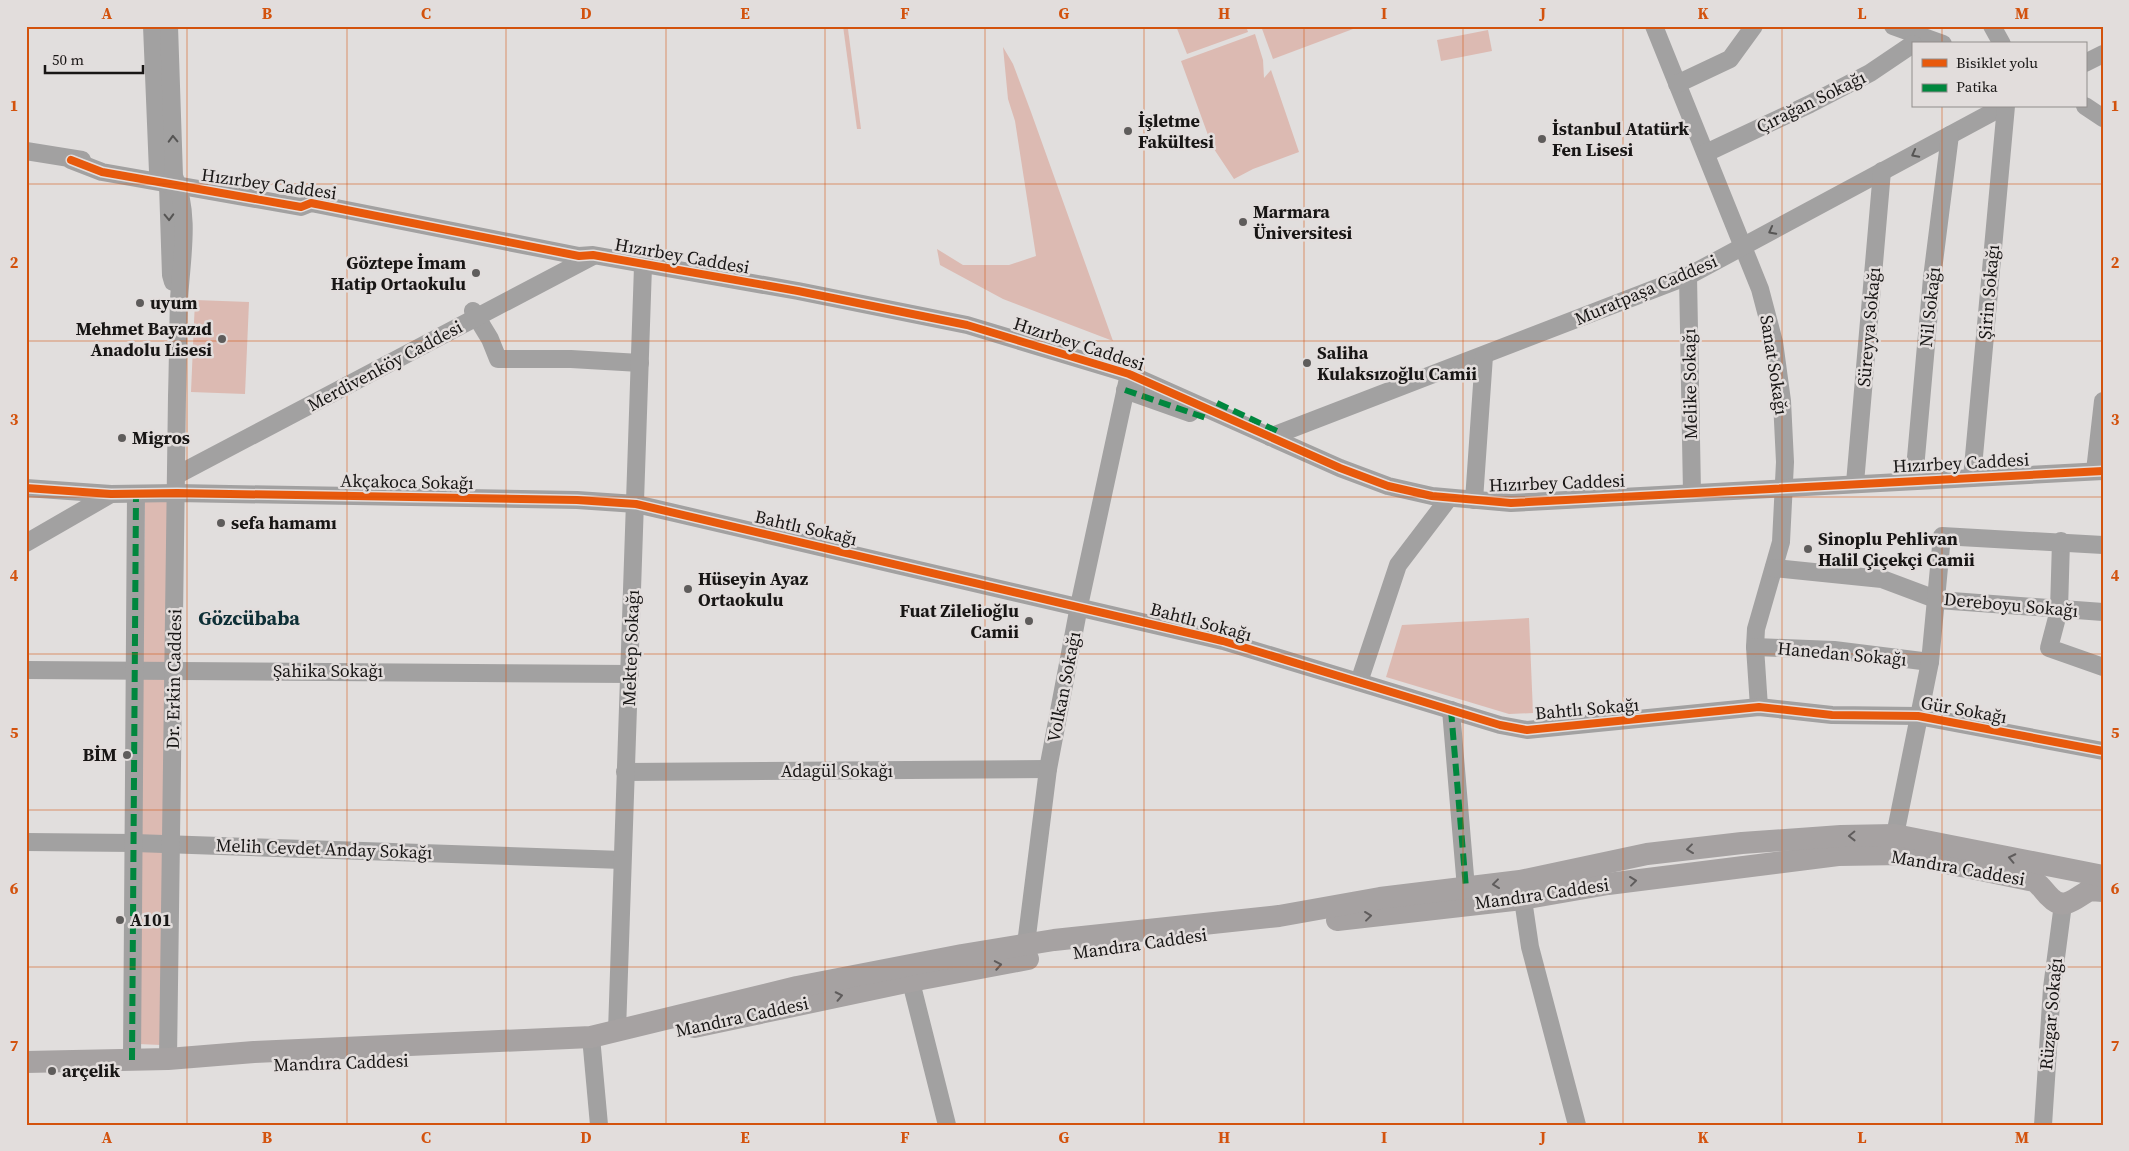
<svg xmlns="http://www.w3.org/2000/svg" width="2129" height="1151" font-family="'Source Serif 4',serif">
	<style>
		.green { fill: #dcbab2 }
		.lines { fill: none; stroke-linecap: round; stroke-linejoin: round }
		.minor { stroke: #a2a1a1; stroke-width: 18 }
		.major { stroke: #a6a2a2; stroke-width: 22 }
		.quiet { stroke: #00873e; stroke-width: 6; stroke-dasharray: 12 6; stroke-linecap: butt }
		.cycleway-casing { stroke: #e2dddc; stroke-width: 11 }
		.cycleway { stroke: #e8590c; stroke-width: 8 }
		.oneway { stroke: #565554 }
		.oneway2 { stroke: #5f5c5c }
		.grid { fill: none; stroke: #d3520d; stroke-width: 1; stroke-opacity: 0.55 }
		.poi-dot { fill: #5e5c5b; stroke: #e2dddc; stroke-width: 2 }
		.labels { text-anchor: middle; stroke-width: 5; stroke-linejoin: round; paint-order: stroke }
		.street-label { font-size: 18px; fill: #181615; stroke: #e2dddc }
		.poi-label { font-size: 18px; font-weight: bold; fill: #181615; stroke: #e2dddc; text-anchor: start }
		.quarter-label { font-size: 20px; font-weight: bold; fill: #0d2f36; stroke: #e2dddc }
		.neatline { fill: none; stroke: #d3520d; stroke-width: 2 }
		.grid-label { font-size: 16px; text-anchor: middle; font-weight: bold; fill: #d3520d }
	</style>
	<rect width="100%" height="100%" fill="#e1dedd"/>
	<g class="green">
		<path d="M 843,26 L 848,29 L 861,129 L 857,129 Z"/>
		<path d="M 1176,26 L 1246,26 L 1248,32 L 1187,54 Z"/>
		<path d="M 1261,26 L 1352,26 L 1353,29 L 1273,59 Z"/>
		<path d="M 1488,30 L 1492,51 L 1441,61 L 1437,40 Z"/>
		<path d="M 1255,34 L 1263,60 L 1264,78 L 1271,70 L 1299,152 L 1253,169 L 1234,179 L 1212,146 L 1181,61 Z"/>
		<path d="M 1003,47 L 1013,64 L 1031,112 L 1113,341 L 1003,299 L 940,265 L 937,249 L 963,265 L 1009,265 L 1036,256 L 1015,121 L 1008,99 Z"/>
		<path d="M 195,300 L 249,302 L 245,394 L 191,392 Z"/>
		<path d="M 170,497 L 168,837 L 141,836 L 145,500 Z"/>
		<path d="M 1529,618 L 1533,713 L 1509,714 L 1386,677 L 1402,625 Z"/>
		<path d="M 140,852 L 165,852 L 161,1045 L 138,1044 Z"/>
	</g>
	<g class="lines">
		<g class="minor">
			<path d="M 152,26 L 158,172 L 168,185 L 171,275 L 173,282"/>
			<path d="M 1654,26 L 1760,289 L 1774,342 L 1782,401 L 1785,462 L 1781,542 L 1756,629 L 1755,647 L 1759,707"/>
			<path d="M 1893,26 L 1943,44"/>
			<path d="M 1992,26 L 2002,44"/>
			<path d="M 2085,63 L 2103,54"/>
			<path d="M 1677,84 L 1730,59 L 1754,26"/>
			<path d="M 2085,106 L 2103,118"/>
			<path d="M 26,151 L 82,160"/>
			<path d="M 1706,153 L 1810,104 L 1870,73 L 1913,44"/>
			<path d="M 71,160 L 102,172 L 301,207 L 311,203 L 579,256 L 593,255 L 798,291 L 967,325 L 1129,374 L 1340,468 L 1388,486 L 1432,496 L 1511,503 L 2103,471"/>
			<path d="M 1688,276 L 1692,493"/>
			<path d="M 473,311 L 490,339 L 498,359 L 571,359 L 640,363"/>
			<path d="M 1125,390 L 1190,413"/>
			<path d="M 1270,437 L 1688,276 L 2004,106"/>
			<path d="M 2095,471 L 2103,401"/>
			<path d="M 177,475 L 593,256"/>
			<path d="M 1972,478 L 2006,106"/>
			<path d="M 1914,480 L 1932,278 L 1950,135"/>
			<path d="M 1855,483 L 1882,171"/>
			<path d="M 26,488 L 111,494 L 177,493 L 577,500 L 636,504 L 1223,641 L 1500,725 L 1527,730 L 1759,707 L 1832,715 L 1918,716 L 2103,751"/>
			<path d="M 1474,500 L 1484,356"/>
			<path d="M 2061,541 L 2059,610 L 2049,648 L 2103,667"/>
			<path d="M 26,543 L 111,494"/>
			<path d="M 1774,568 L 1882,579 L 1938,600 L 2103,612"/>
			<path d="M 1755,647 L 1834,650 L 1930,662"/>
			<path d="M 26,670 L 630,674"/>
			<path d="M 1359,682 L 1398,565 L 1449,498"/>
			<path d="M 1451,710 L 1466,888"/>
			<path d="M 625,772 L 1048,769"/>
			<path d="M 1895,835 L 1930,662 L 1942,536 L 2103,545"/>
			<path d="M 26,842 L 135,843 L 622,860"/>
			<path d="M 1521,886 L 1530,947 L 1577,1125"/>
			<path d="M 1026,944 L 1048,769 L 1079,606 L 1129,374"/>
			<path d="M 908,970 L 947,1125"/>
			<path d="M 617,1031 L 643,266"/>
			<path d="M 591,1037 L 599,1125"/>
			<path d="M 168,1059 L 177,396 C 178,364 178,332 179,300 C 181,260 191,215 174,176 L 169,26"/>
			<path d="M 132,1060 L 136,494"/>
			<path d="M 2043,1125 L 2052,988 L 2063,904"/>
		</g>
		<g class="major">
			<path d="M 1337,920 L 1522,899 L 1608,884 L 1838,855 L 1903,854 L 2034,881 C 2042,886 2044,892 2051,898 C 2064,912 2078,896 2090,890 L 2103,891"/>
			<path d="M 694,1027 L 911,981 L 1028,959"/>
			<path d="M 26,1062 L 168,1059 L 254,1052 L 591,1037 L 797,987 L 962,955 L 1054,940 L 1279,916 L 1380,898 L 1520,881 L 1647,854 L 1742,843 L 1841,836 L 1895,835 L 2103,876"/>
		</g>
		<g class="quiet">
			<path d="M 1125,390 L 1209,419"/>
			<path d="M 1217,403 L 1281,433"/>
			<path d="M 1451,710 L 1466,888"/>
			<path d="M 132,1060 L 136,494"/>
		</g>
		<defs>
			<g id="cycleway">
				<path d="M 71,160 L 102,172 L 301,207 L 311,203 L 579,256 L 593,255 L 798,291 L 967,325 L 1129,374 L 1340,468 L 1388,486 L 1432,496 L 1511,503 L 2103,471"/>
				<path d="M 26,488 L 111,494 L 177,493 L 577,500 L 636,504 L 1223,641 L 1500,725 L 1527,730 L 1759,707 L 1832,715 L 1918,716 L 2103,751"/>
			</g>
		</defs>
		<use href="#cycleway" class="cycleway-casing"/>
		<use href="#cycleway" class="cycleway"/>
	</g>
	<defs><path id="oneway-chevron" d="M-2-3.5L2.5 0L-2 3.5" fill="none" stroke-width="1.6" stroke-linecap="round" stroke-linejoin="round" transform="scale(1.25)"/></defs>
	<g class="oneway">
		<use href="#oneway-chevron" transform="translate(173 139) rotate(-92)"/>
		<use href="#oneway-chevron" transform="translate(1915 154) rotate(152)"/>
		<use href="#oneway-chevron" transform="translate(169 217) rotate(88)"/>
		<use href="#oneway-chevron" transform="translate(1772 231) rotate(152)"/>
	</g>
	<g class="oneway2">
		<use href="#oneway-chevron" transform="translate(1852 836) rotate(179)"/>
		<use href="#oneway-chevron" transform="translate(1690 849) rotate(173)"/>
		<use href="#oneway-chevron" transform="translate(2012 858) rotate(-168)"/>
		<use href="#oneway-chevron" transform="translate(1633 881) rotate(-7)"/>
		<use href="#oneway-chevron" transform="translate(1496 884) rotate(173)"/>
		<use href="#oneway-chevron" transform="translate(1368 916) rotate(-7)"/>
		<use href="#oneway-chevron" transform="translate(998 965) rotate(-10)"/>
		<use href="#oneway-chevron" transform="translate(839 996) rotate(-12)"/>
	</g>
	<path class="grid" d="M 187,26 L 187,1125M 347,26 L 347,1125M 506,26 L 506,1125M 666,26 L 666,1125M 825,26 L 825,1125M 985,26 L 985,1125M 1144,26 L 1144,1125M 1304,26 L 1304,1125M 1463,26 L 1463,1125M 1623,26 L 1623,1125M 1782,26 L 1782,1125M 1942,26 L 1942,44M 1942,106 L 1942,1125M 26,184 L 2103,184M 26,341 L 2103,341M 26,497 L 2103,497M 26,654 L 2103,654M 26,810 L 2103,810M 26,967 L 2103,967"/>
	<g class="poi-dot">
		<circle cx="1128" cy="131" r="5"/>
		<circle cx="1542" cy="139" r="5"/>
		<circle cx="1243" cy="222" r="5"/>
		<circle cx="476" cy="273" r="5"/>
		<circle cx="140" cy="303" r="5"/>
		<circle cx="222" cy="339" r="5"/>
		<circle cx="1307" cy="363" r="5"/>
		<circle cx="122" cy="438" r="5"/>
		<circle cx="221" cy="523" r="5"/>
		<circle cx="1808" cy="549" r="5"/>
		<circle cx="688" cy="589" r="5"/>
		<circle cx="1029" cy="621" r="5"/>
		<circle cx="127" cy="755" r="5"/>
		<circle cx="120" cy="920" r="5"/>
		<circle cx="52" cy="1071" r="5"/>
	</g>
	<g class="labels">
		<g class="street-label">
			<text transform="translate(1811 102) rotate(-26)" y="6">Çırağan Sokağı</text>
			<text transform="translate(269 184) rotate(8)" y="6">Hızırbey Caddesi</text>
			<text transform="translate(682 256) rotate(10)" y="6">Hızırbey Caddesi</text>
			<text transform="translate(1646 290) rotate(-23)" y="6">Muratpaşa Caddesi</text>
			<text transform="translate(1989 292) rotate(-85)" y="6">Şirin Sokağı</text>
			<text transform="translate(1930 307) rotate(-84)" y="6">Nil Sokağı</text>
			<text transform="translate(1869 327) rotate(-85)" y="6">Süreyya Sokağı</text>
			<text transform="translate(1079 344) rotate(18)" y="6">Hızırbey Caddesi</text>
			<text transform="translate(1774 365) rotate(81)" y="6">Sanat Sokağı</text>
			<text transform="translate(385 366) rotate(-28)" y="6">Merdivenköy Caddesi</text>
			<text transform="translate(1690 384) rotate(-91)" y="6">Melike Sokağı</text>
			<text transform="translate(1961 463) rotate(-3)" y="6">Hızırbey Caddesi</text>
			<text transform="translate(407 482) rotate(1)" y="6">Akçakoca Sokağı</text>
			<text transform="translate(1557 483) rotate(-2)" y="6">Hızırbey Caddesi</text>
			<text transform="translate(806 528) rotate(13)" y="6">Bahtlı Sokağı</text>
			<text transform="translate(2011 605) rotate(5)" y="6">Dereboyu Sokağı</text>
			<text transform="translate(1201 622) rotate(15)" y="6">Bahtlı Sokağı</text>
			<text transform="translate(631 648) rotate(-88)" y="6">Mektep Sokağı</text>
			<text transform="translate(1842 654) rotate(5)" y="6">Hanedan Sokağı</text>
			<text x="328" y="677">Şahika Sokağı</text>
			<text transform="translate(174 679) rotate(-89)" y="6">Dr. Erkin Caddesi</text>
			<text transform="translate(1064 687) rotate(-79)" y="6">Volkan Sokağı</text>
			<text transform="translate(1587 709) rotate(-5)" y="6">Bahtlı Sokağı</text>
			<text transform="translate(1964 710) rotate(10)" y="6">Gür Sokağı</text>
			<text x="837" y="777">Adagül Sokağı</text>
			<text transform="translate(324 849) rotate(2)" y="6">Melih Cevdet Anday Sokağı</text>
			<text transform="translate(1958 868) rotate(10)" y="6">Mandıra Caddesi</text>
			<text transform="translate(1542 894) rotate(-8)" y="6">Mandıra Caddesi</text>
			<text transform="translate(1140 944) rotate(-8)" y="6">Mandıra Caddesi</text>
			<text transform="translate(2051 1014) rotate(-85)" y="6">Rüzgar Sokağı</text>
			<text transform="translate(742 1017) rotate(-12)" y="6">Mandıra Caddesi</text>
			<text transform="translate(341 1063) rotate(-2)" y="6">Mandıra Caddesi</text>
		</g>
		<g class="poi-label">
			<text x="1138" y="127">İşletme<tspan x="1138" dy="21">Fakültesi</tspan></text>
			<text x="1552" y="135">İstanbul Atatürk<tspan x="1552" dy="21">Fen Lisesi</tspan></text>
			<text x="1253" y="218">Marmara<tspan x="1253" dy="21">Üniversitesi</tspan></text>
			<text x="466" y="269" text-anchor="end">Göztepe İmam<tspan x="466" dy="21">Hatip Ortaokulu</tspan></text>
			<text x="150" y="309">uyum</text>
			<text x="212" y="335" text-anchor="end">Mehmet Bayazıd<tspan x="212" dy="21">Anadolu Lisesi</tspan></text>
			<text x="1317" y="359">Saliha<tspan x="1317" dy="21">Kulaksızoğlu Camii</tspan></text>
			<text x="132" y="444">Migros</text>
			<text x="231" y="529">sefa hamamı</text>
			<text x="1818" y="545">Sinoplu Pehlivan<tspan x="1818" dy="21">Halil Çiçekçi Camii</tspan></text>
			<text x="698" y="585">Hüseyin Ayaz<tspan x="698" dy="21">Ortaokulu</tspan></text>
			<text x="1019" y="617" text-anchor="end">Fuat Zilelioğlu<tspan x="1019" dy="21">Camii</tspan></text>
			<text x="117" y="761" text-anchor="end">BİM</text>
			<text x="130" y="926">A101</text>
			<text x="62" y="1077">arçelik</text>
		</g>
		<g class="quarter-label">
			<text x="249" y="625">Gözcübaba</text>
		</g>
	</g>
	<rect width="2129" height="1151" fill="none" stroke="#e2dddc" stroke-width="55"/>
	<rect x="1912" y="42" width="175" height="65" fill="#e2dddc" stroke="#918d8c"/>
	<rect x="1922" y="59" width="25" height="8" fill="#e8590c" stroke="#918d8c"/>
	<text x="1956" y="68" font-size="15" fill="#181615">Bisiklet yolu</text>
	<rect x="1922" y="84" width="25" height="8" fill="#00873e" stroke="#918d8c"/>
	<text x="1956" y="92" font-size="15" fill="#181615">Patika</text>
	<path d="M45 65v8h98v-8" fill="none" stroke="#181615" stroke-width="2.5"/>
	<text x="52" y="65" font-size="15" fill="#181615" stroke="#e2dddc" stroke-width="4" paint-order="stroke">50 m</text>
	<rect x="28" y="28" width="2074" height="1096" class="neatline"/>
	<g class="grid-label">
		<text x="107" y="19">A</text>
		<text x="267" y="19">B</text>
		<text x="426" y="19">C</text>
		<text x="586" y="19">D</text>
		<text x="745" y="19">E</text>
		<text x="905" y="19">F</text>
		<text x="1064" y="19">G</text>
		<text x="1224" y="19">H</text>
		<text x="1384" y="19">I</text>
		<text x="1543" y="19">J</text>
		<text x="1703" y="19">K</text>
		<text x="1862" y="19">L</text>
		<text x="2022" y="19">M</text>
		<text x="14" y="111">1</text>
		<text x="2115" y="111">1</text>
		<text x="14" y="268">2</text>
		<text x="2115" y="268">2</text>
		<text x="14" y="425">3</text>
		<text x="2115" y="425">3</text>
		<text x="14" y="581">4</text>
		<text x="2115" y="581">4</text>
		<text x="14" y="738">5</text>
		<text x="2115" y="738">5</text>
		<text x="14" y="894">6</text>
		<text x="2115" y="894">6</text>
		<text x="14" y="1051">7</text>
		<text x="2115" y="1051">7</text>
		<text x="107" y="1143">A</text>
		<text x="267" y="1143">B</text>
		<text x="426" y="1143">C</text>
		<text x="586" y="1143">D</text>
		<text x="745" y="1143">E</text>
		<text x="905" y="1143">F</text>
		<text x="1064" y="1143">G</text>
		<text x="1224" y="1143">H</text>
		<text x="1384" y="1143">I</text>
		<text x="1543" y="1143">J</text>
		<text x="1703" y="1143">K</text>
		<text x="1862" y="1143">L</text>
		<text x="2022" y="1143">M</text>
	</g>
</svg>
